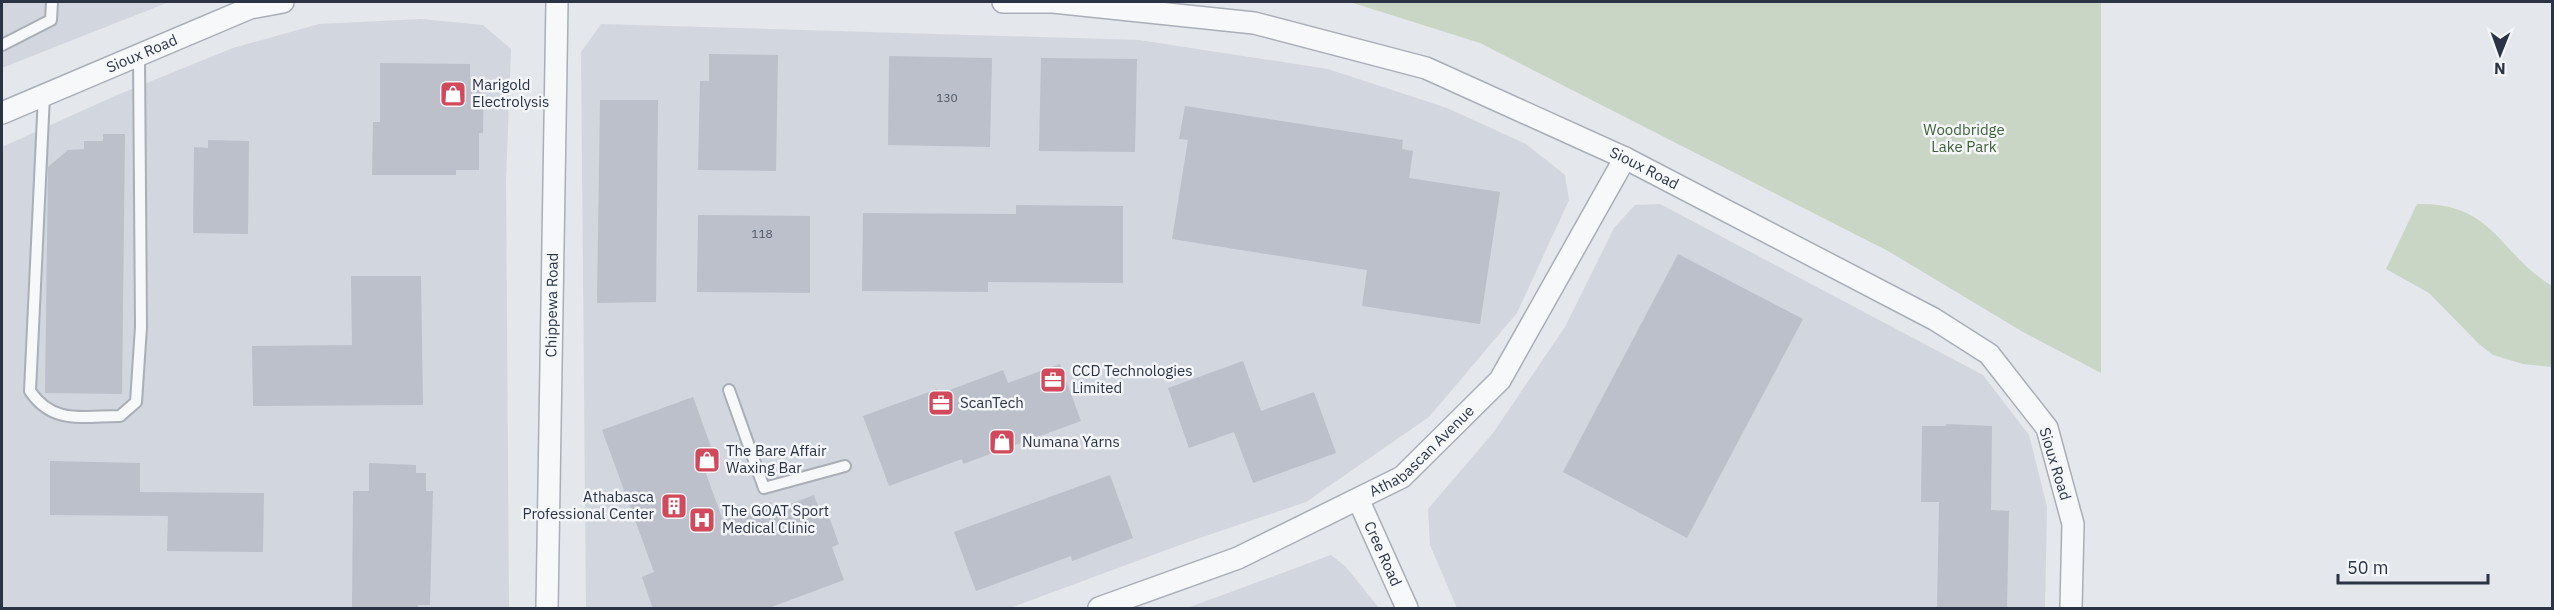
<svg xmlns="http://www.w3.org/2000/svg" width="2554" height="610" font-family="'IBM Plex Sans',sans-serif">
	<style>
		.built { fill: #d2d6de }
		.green { fill: #c9d6c5 }
		.building { fill: #bbc0ca }
		.lines { fill: none; stroke-linecap: round; stroke-linejoin: round }
		.lane-casing { stroke: #a9aeb7; stroke-width: 14 }
		.street-casing { stroke: #a9aeb7; stroke-width: 24 }
		.lane { stroke: #f7f8fa; stroke-width: 10 }
		.street { stroke: #f7f8fa; stroke-width: 21 }
		.labels { text-anchor: middle; stroke-width: 5; stroke-linejoin: round; paint-order: stroke }
		.number-label { font-size: 12px; fill: #4f5766 }
		.street-label { font-size: 15px; fill: #2b3445; stroke: #f4f6f9 }
		.poi-label { font-size: 15px; fill: #2b3445; stroke: #f4f6f9; text-anchor: start }
		.park-label { font-size: 15px; fill: #3f6138; stroke: #f4f6f9 }
	</style>
	<rect width="100%" height="100%" fill="#e4e7ec"/>
	<g class="built">
		<path d="M 2,2 L 169,2 L 2,68 Z"/>
		<path d="M 421,19 L 483,25 L 511,49 L 506,181 L 509,608 L 2,608 L 2,147 L 117,95 L 233,48 L 319,24 Z"/>
		<path d="M 601,24 L 1139,40 L 1328,69 L 1447,108 L 1526,144 L 1565,175 L 1569,200 L 1517,313 L 1429,417 L 1306,502 L 1188,542 L 1010,608 L 586,608 L 581,52 Z"/>
		<path d="M 1660,204 L 1983,375 L 2029,435 L 2047,507 L 2045,608 L 1457,608 L 1430,545 L 1428,509 L 1493,433 L 1565,327 L 1614,228 L 1635,205 Z"/>
		<path d="M 1331,555 L 1346,567 L 1379,608 L 1187,608 Z"/>
	</g>
	<g class="green">
		<path d="M 1350,2 L 2101,2 L 2101,373 L 2023,332 L 1888,251 L 1480,43 Z"/>
		<path d="M 2417,204 C 2494,202 2499,254 2552,286 L 2552,367 L 2523,364 L 2493,355 L 2479,344 L 2429,293 L 2386,269 Z"/>
	</g>
	<g class="building">
		<path d="M 709,54 L 778,55 L 776,171 L 698,170 L 700,81 L 709,81 Z"/>
		<path d="M 889,56 L 992,58 L 990,147 L 888,145 Z"/>
		<path d="M 1041,58 L 1137,59 L 1135,152 L 1039,151 Z"/>
		<path d="M 380,63 L 470,64 L 470,78 L 484,78 L 483,133 L 479,133 L 479,170 L 456,170 L 456,175 L 372,175 L 373,122 L 380,122 Z"/>
		<path d="M 600,100 L 658,100 L 656,302 L 597,303 Z"/>
		<path d="M 1185,106 L 1403,140 L 1402,149 L 1413,151 L 1409,178 L 1500,192 L 1480,324 L 1362,306 L 1367,270 L 1172,239 L 1188,140 L 1179,139 Z"/>
		<path d="M 103,134 L 125,134 L 122,394 L 45,393 L 48,167 L 68,150 L 84,149 L 84,141 L 103,141 Z"/>
		<path d="M 208,140 L 249,141 L 248,234 L 193,233 L 194,147 L 208,148 Z"/>
		<path d="M 1016,205 L 1123,206 L 1123,283 L 988,282 L 988,292 L 862,291 L 863,213 L 1016,214 Z"/>
		<path d="M 698,215 L 810,216 L 810,293 L 697,292 Z"/>
		<path d="M 1678,254 L 1803,319 L 1687,538 L 1563,472 Z"/>
		<path d="M 351,276 L 421,276 L 423,405 L 253,406 L 252,346 L 352,345 Z"/>
		<path d="M 1243,361 L 1261,411 L 1314,392 L 1336,453 L 1253,483 L 1234,432 L 1189,448 L 1168,388 Z"/>
		<path d="M 1060,364 L 1081,421 L 963,464 L 962,459 L 889,486 L 863,416 L 937,389 L 939,394 L 1003,370 L 1008,383 Z"/>
		<path d="M 693,397 L 718,466 L 705,471 L 723,520 L 771,502 L 774,510 L 814,495 L 822,517 L 828,514 L 839,544 L 832,547 L 844,580 L 766,609 L 653,609 L 642,577 L 654,572 L 602,430 Z"/>
		<path d="M 1946,424 L 1992,426 L 1991,510 L 2009,511 L 2007,609 L 1937,609 L 1939,502 L 1921,502 L 1922,426 L 1946,426 Z"/>
		<path d="M 50,461 L 140,463 L 140,492 L 264,493 L 263,552 L 167,551 L 168,516 L 50,515 Z"/>
		<path d="M 369,463 L 416,465 L 416,473 L 426,473 L 426,491 L 433,491 L 430,605 L 418,605 L 418,609 L 352,609 L 353,491 L 369,491 Z"/>
		<path d="M 1110,475 L 1133,538 L 1072,561 L 1071,556 L 976,591 L 954,532 Z"/>
	</g>
	<g class="lines">
		<defs>
			<g id="lane">
				<path d="M 2,45 L 51,20 L 52,2"/>
				<path d="M 44,95 L 30,391 C 53,425 83,416 120,416 L 136,402 L 141,327 L 139,55"/>
				<path d="M 729,390 L 764,488 L 845,466"/>
			</g>
			<g id="street">
				<path id="s1" d="M 1003,2 L 1053,2 L 1254,23 L 1426,68 L 1625,158 L 1934,319 L 1989,354 L 2047,428 L 2073,524 L 2071,608"/>
				<path id="s2" d="M 2,113 L 250,8 L 283,2"/>
				<path id="s3" d="M 1358,499 L 1407,608"/>
				<path id="s4" d="M 547,608 L 557,2"/>
				<path id="s5" d="M 1099,608 L 1238,558 L 1402,477 L 1500,380 L 1625,158"/>
			</g>
		</defs>
		<use href="#lane" class="lane-casing"/>
		<use href="#street" class="street-casing"/>
		<use href="#lane" class="lane"/>
		<use href="#street" class="street"/>
	</g>
	<defs>
		<symbol id="shop-square" viewBox="-11 -11 22 22"><rect x="-9" y="-9" width="18" height="18" rx="4" fill="#d1495b" stroke="#f4f6f9"/><path d="M-5-2.5h2.3a2.7 3.5 0 0 1 5.4 0H5L5.5 6h-11ZM-1.5-2.5h3a1.5 2.3 0 0 0-3 0Z" fill="#fff"/></symbol>
		<symbol id="office-square" viewBox="-11 -11 22 22"><rect x="-9" y="-9" width="18" height="18" rx="4" fill="#d1495b" stroke="#f4f6f9"/><path d="M-6-3h4V-5.5h4V-3h4V5H-6ZM-1-4.5V-3h2v-1.5ZM-6 0V1H6V0Z" fill="#fff"/></symbol>
		<symbol id="building-square" viewBox="-11 -11 22 22"><rect x="-9" y="-9" width="18" height="18" rx="4" fill="#d1495b" stroke="#f4f6f9"/><path d="M-4-6H4V6H1V3H-1V6H-4ZM-2.5-4.3h1.7v1.8h-1.7ZM.8-4.3h1.7v1.8H.8ZM-2.5-1h1.7V.8h-1.7ZM.8-1h1.7V.8H.8Z" fill="#fff"/></symbol>
		<symbol id="hospital-square" viewBox="-11 -11 22 22"><rect x="-9" y="-9" width="18" height="18" rx="4" fill="#d1495b" stroke="#f4f6f9"/><path d="M-5-5h3v3.5h4V-5h3V5h-3V1.5h-4V5h-3Z" fill="#fff"/></symbol>
	</defs>
	<g fill-rule="evenodd">
		<use href="#shop-square" x="438" y="79" width="30" height="30"/>
		<use href="#office-square" x="1038" y="365" width="30" height="30"/>
		<use href="#office-square" x="926" y="388" width="30" height="30"/>
		<use href="#shop-square" x="987" y="427" width="30" height="30"/>
		<use href="#shop-square" x="692" y="445" width="30" height="30"/>
		<use href="#building-square" x="659" y="491" width="30" height="30"/>
		<use href="#hospital-square" x="687" y="505" width="30" height="30"/>
	</g>
	<g class="labels">
		<g class="number-label">
			<text x="947" y="102">130</text>
			<text x="762" y="238">118</text>
		</g>
		<g class="street-label">
			<text dy="5" stroke="none"><textPath href="#s2" startOffset="152">Sioux Road</textPath></text>
			<text dy="5" stroke="none"><textPath href="#s1" startOffset="670">Sioux Road</textPath></text>
			<text dy="5" stroke="none"><textPath href="#s4" startOffset="303">Chippewa Road</textPath></text>
			<text dy="5" stroke="none"><textPath href="#s5" startOffset="362">Athabascan Avenue</textPath></text>
			<text transform="translate(2055 464) rotate(73)" y="5">Sioux Road</text>
			<text dy="5" stroke="none"><textPath href="#s3" startOffset="60">Cree Road</textPath></text>
		</g>
		<g class="poi-label">
			<text x="472" y="90">Marigold<tspan x="472" dy="17">Electrolysis</tspan></text>
			<text x="1072" y="376">CCD Technologies<tspan x="1072" dy="17">Limited</tspan></text>
			<text x="960" y="408">ScanTech</text>
			<text x="1022" y="447">Numana Yarns</text>
			<text x="726" y="456">The Bare Affair<tspan x="726" dy="17">Waxing Bar</tspan></text>
			<text x="654" y="502" text-anchor="end">Athabasca<tspan x="654" dy="17">Professional Center</tspan></text>
			<text x="722" y="516">The GOAT Sport<tspan x="722" dy="17">Medical Clinic</tspan></text>
		</g>
		<g class="park-label">
			<text x="1964" y="135">Woodbridge<tspan x="1964" dy="17">Lake Park</tspan></text>
		</g>
	</g>
	<rect width="2554" height="610" fill="none" stroke="#2b3445" stroke-width="6"/>
	<g transform="translate(2500 54) rotate(181)" stroke="#f4f6f9" stroke-width="4.5" paint-order="stroke">
	<path d="M0-4.5L10 22L0 15L-10 22Z" fill="#2b3445"/>
	<text y="-9" font-size="16" font-weight="bold" text-anchor="middle" fill="#2b3445">N</text>
	</g>
	<path d="M2338 574v9h150v-9" fill="none" stroke="#2b3445" stroke-width="3"/>
	<text x="2347" y="574" font-size="18" fill="#2b3445" stroke="#f4f6f9" stroke-width="4.5" paint-order="stroke">50 m</text>
</svg>
